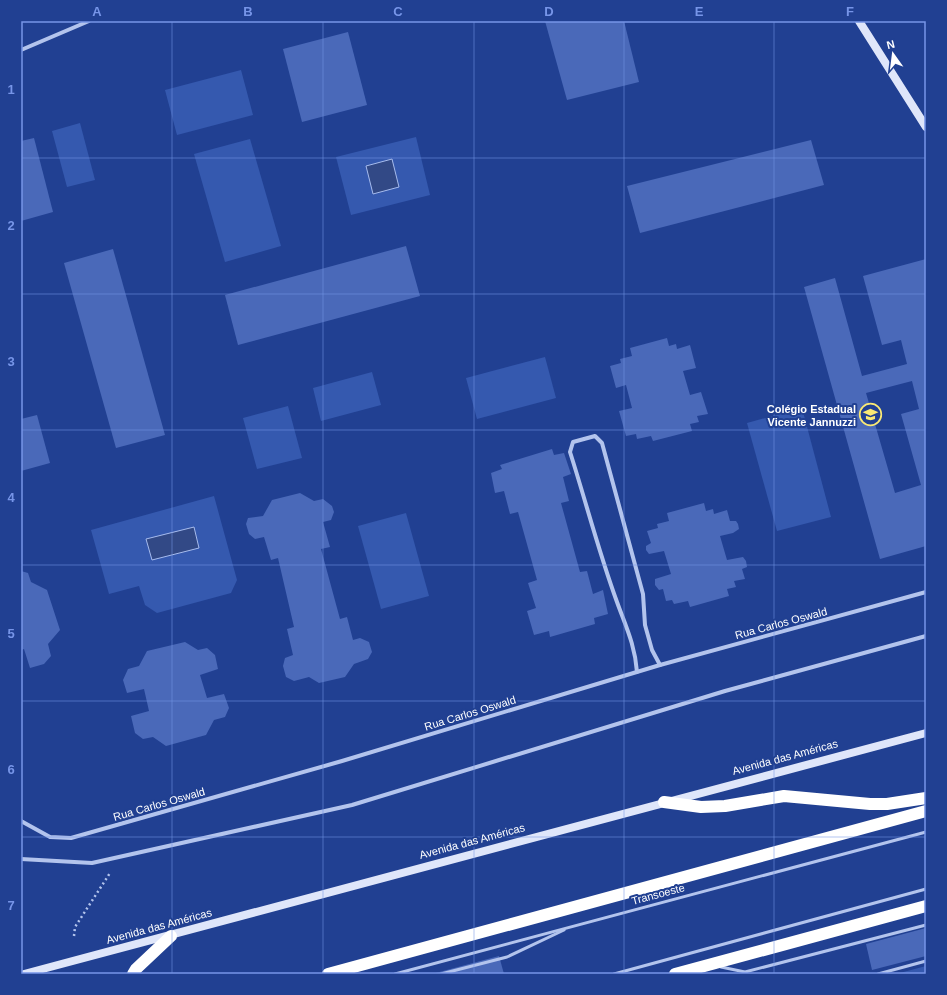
<svg xmlns="http://www.w3.org/2000/svg" width="947" height="995" font-family="Arial,sans-serif">
	<style>
		.green { fill: #3559af }
		.water { fill: #324986; stroke: #a7bcee }
		.building { fill: #4a69b9; fill-rule: evenodd }
		.lines { fill: none; stroke-linecap: round; stroke-linejoin: round }
		.path { stroke: #b3c4ed; stroke-width: 2.5; stroke-dasharray: 2 3; stroke-linecap: butt }
		.lane { stroke: #b3c4ed; stroke-width: 3 }
		.street { stroke: #b3c4ed; stroke-width: 4 }
		.secondary { stroke: #dfe6fa; stroke-width: 8 }
		.highway { stroke: #fff; stroke-width: 12 }
		.grid { fill: none; stroke: #7795e8; stroke-width: 1; stroke-opacity: 0.55 }
		.labels { text-anchor: middle; stroke-width: 4; stroke-linejoin: round; paint-order: stroke }
		.poi-label { font-size: 11px; font-weight: bold; fill: #fff; stroke: #214092; text-anchor: end }
		.street-label { font-size: 11px; fill: #fff; stroke: #214092 }
		.neatline { fill: none; stroke: #7795e8; stroke-width: 1.5 }
		.grid-label { font-size: 13px; text-anchor: middle; font-weight: bold; fill: #7795e8 }
	</style>
	<rect width="100%" height="100%" fill="#214092"/>
	<g class="green">
		<path d="M 241,70 L 253,115 L 177,135 L 165,90 Z"/>
		<path d="M 80,123 L 95,180 L 67,187 L 52,131 Z"/>
		<path d="M 416,137 L 430,195 L 351,215 L 336,157 Z"/>
		<path d="M 250,139 L 281,246 L 225,262 L 194,154 Z"/>
		<path d="M 545,357 L 556,398 L 477,419 L 466,378 Z"/>
		<path d="M 372,372 L 381,405 L 321,421 L 313,388 Z"/>
		<path d="M 288,406 L 302,458 L 257,469 L 243,418 Z"/>
		<path d="M 802,408 L 831,517 L 777,531 L 747,423 Z"/>
		<path d="M 214,496 L 237,580 L 231,593 L 157,613 L 145,605 L 139,586 L 109,594 L 91,530 Z"/>
		<path d="M 406,513 L 429,596 L 381,609 L 358,526 Z"/>
		<path d="M 926,966 L 926,973 L 922,974 L 896,974 Z"/>
	</g>
	<g class="water">
		<path d="M 392,159 L 399,187 L 373,194 L 366,166 Z"/>
		<path d="M 194,527 L 199,548 L 152,560 L 146,539 Z"/>
	</g>
	<g class="building">
		<path d="M 545,21 L 624,21 L 639,82 L 567,100 Z"/>
		<path d="M 348,32 L 367,105 L 302,122 L 283,49 Z"/>
		<path d="M 34,138 L 53,212 L 21,221 L 21,141 Z"/>
		<path d="M 811,140 L 824,185 L 640,233 L 627,186 Z"/>
		<path d="M 406,246 L 420,296 L 238,345 L 225,295 Z"/>
		<path d="M 113,249 L 165,435 L 116,448 L 64,263 Z"/>
		<path d="M 926,259 L 926,546 L 880,559 L 804,287 L 835,278 L 862,376 L 907,364 L 901,340 L 882,345 L 863,276 ZM 912,381 L 919,409 L 901,414 L 921,485 L 895,493 L 866,393 Z"/>
		<path d="M 667,338 L 669,346 L 676,344 L 677,349 L 690,345 L 696,368 L 683,371 L 690,395 L 701,392 L 708,414 L 697,416 L 699,422 L 690,424 L 692,431 L 653,441 L 651,436 L 637,439 L 636,434 L 626,436 L 619,411 L 632,408 L 626,385 L 616,388 L 610,366 L 621,363 L 620,359 L 632,356 L 630,348 Z"/>
		<path d="M 37,415 L 50,463 L 21,471 L 21,419 Z"/>
		<path d="M 552,449 L 554,455 L 564,453 L 571,474 L 563,477 L 569,501 L 561,503 L 580,572 L 587,571 L 593,594 L 603,590 L 608,614 L 594,618 L 595,624 L 550,637 L 549,631 L 534,635 L 527,611 L 536,608 L 528,583 L 537,580 L 518,512 L 510,514 L 504,491 L 495,493 L 491,473 L 502,469 L 500,465 Z"/>
		<path d="M 300,493 L 314,501 L 323,499 L 332,506 L 334,512 L 331,520 L 323,522 L 330,547 L 321,549 L 340,619 L 347,617 L 353,640 L 360,638 L 369,642 L 372,652 L 368,659 L 354,664 L 345,677 L 319,683 L 309,677 L 294,681 L 286,677 L 283,666 L 285,658 L 293,655 L 287,629 L 294,627 L 278,558 L 271,560 L 264,537 L 255,539 L 249,534 L 246,524 L 248,518 L 263,516 L 272,500 Z"/>
		<path d="M 704,503 L 706,511 L 713,509 L 714,514 L 727,510 L 730,521 L 736,521 L 738,524 L 739,529 L 733,533 L 720,536 L 727,560 L 743,557 L 746,561 L 747,567 L 742,569 L 745,579 L 734,581 L 736,587 L 727,589 L 729,596 L 690,607 L 688,601 L 674,604 L 672,600 L 666,601 L 663,589 L 659,590 L 655,585 L 655,579 L 671,574 L 664,551 L 649,554 L 646,550 L 646,546 L 651,543 L 647,531 L 658,528 L 657,524 L 669,521 L 667,513 Z"/>
		<path d="M 21,571 L 28,573 L 31,582 L 47,590 L 60,630 L 48,644 L 51,656 L 44,664 L 30,668 L 24,649 L 21,650 Z"/>
		<path d="M 185,642 L 198,650 L 207,648 L 215,655 L 218,669 L 200,675 L 207,698 L 224,694 L 229,708 L 225,717 L 214,720 L 206,735 L 166,746 L 153,737 L 143,739 L 135,733 L 131,716 L 149,711 L 144,689 L 127,693 L 123,680 L 128,669 L 139,666 L 147,651 Z"/>
		<path d="M 926,928 L 926,956 L 872,970 L 866,944 Z"/>
		<path d="M 499,956 L 504,974 L 432,974 Z"/>
	</g>
	<g class="lines">
		<path class="path" d="M 74,936 L 75,927 L 110,873"/>
		<g class="lane">
			<path d="M 721,967 L 745,972 L 926,925"/>
			<path d="M 395,974 L 926,832"/>
			<path d="M 441,974 L 507,957 L 564,930"/>
			<path d="M 614,974 L 926,889"/>
			<path d="M 878,974 L 926,961"/>
		</g>
		<g class="street">
			<path d="M 21,50 L 89,21"/>
			<path d="M 637,672 C 635,645 626,627 617,602 C 599,553 586,502 570,452 L 573,442 L 595,436 L 602,443 L 643,594 L 645,625 L 652,650 L 660,665"/>
			<path d="M 21,821 L 50,837 L 71,838 L 342,761 L 660,665 L 926,592"/>
			<path d="M 21,859 L 92,863 L 352,805 L 725,691 L 926,636"/>
		</g>
		<g class="secondary">
			<path d="M 859,21 L 926,127"/>
			<path d="M 24,974 L 926,733"/>
		</g>
		<g class="highway">
			<path d="M 664,802 L 701,807 L 725,806 L 784,796 L 870,804 L 887,804 L 926,798"/>
			<path d="M 133,974 L 136,969 L 171,936"/>
			<path d="M 328,974 L 926,811"/>
			<path d="M 675,974 L 926,906"/>
		</g>
	</g>
	<path class="grid" d="M 172,21 L 172,974M 323,21 L 323,974M 474,21 L 474,974M 624,21 L 624,974M 774,21 L 774,974M 21,158 L 926,158M 21,294 L 926,294M 21,430 L 926,430M 21,565 L 926,565M 21,701 L 926,701M 21,837 L 926,837"/>
	<defs>
		<symbol id="school-ring" viewBox="-11 -11 22 22"><circle r="9.5" fill="#214092" stroke="#fae974" stroke-width="1.5"/><path d="M0-5L7-2L0 1L-7-2ZM-4 1L0 2.5L4 1V4Q0 6-4 4Z" fill="#fae974"/></symbol>
	</defs>
	<g fill-rule="evenodd">
		<use href="#school-ring" x="858" y="402" width="25" height="25"/>
	</g>
	<g class="labels">
		<g class="poi-label">
			<text x="856" y="413">Colégio Estadual<tspan x="856" dy="13">Vicente Jannuzzi</tspan></text>
		</g>
		<g class="street-label">
			<text transform="translate(781 623) rotate(-15)" y="4">Rua Carlos Oswald</text>
			<text transform="translate(470 713) rotate(-17)" y="4">Rua Carlos Oswald</text>
			<text transform="translate(785 757) rotate(-15)" y="4">Avenida das Américas</text>
			<text transform="translate(159 804) rotate(-16)" y="4">Rua Carlos Oswald</text>
			<text transform="translate(472 841) rotate(-15)" y="4">Avenida das Américas</text>
			<text transform="translate(658 894) rotate(-15)" y="4">Transoeste</text>
			<text transform="translate(159 926) rotate(-15)" y="4">Avenida das Américas</text>
		</g>
	</g>
	<rect width="947" height="995" fill="none" stroke="#214092" stroke-width="44"/>
	<g transform="translate(893 54) rotate(346)" stroke="#214092" stroke-width="3" paint-order="stroke">
	<path d="M0-3L7 15L0 10L-7 15Z" fill="#ffffff"/>
	<text y="-6" font-size="11" font-weight="bold" text-anchor="middle" fill="#ffffff">N</text>
	</g>
	<rect x="22" y="22" width="903" height="951" class="neatline"/>
	<g class="grid-label">
		<text x="97" y="16">A</text>
		<text x="248" y="16">B</text>
		<text x="398" y="16">C</text>
		<text x="549" y="16">D</text>
		<text x="699" y="16">E</text>
		<text x="850" y="16">F</text>
		<text x="11" y="94">1</text>
		<text x="11" y="230">2</text>
		<text x="11" y="366">3</text>
		<text x="11" y="502">4</text>
		<text x="11" y="638">5</text>
		<text x="11" y="774">6</text>
		<text x="11" y="910">7</text>
	</g>
</svg>
